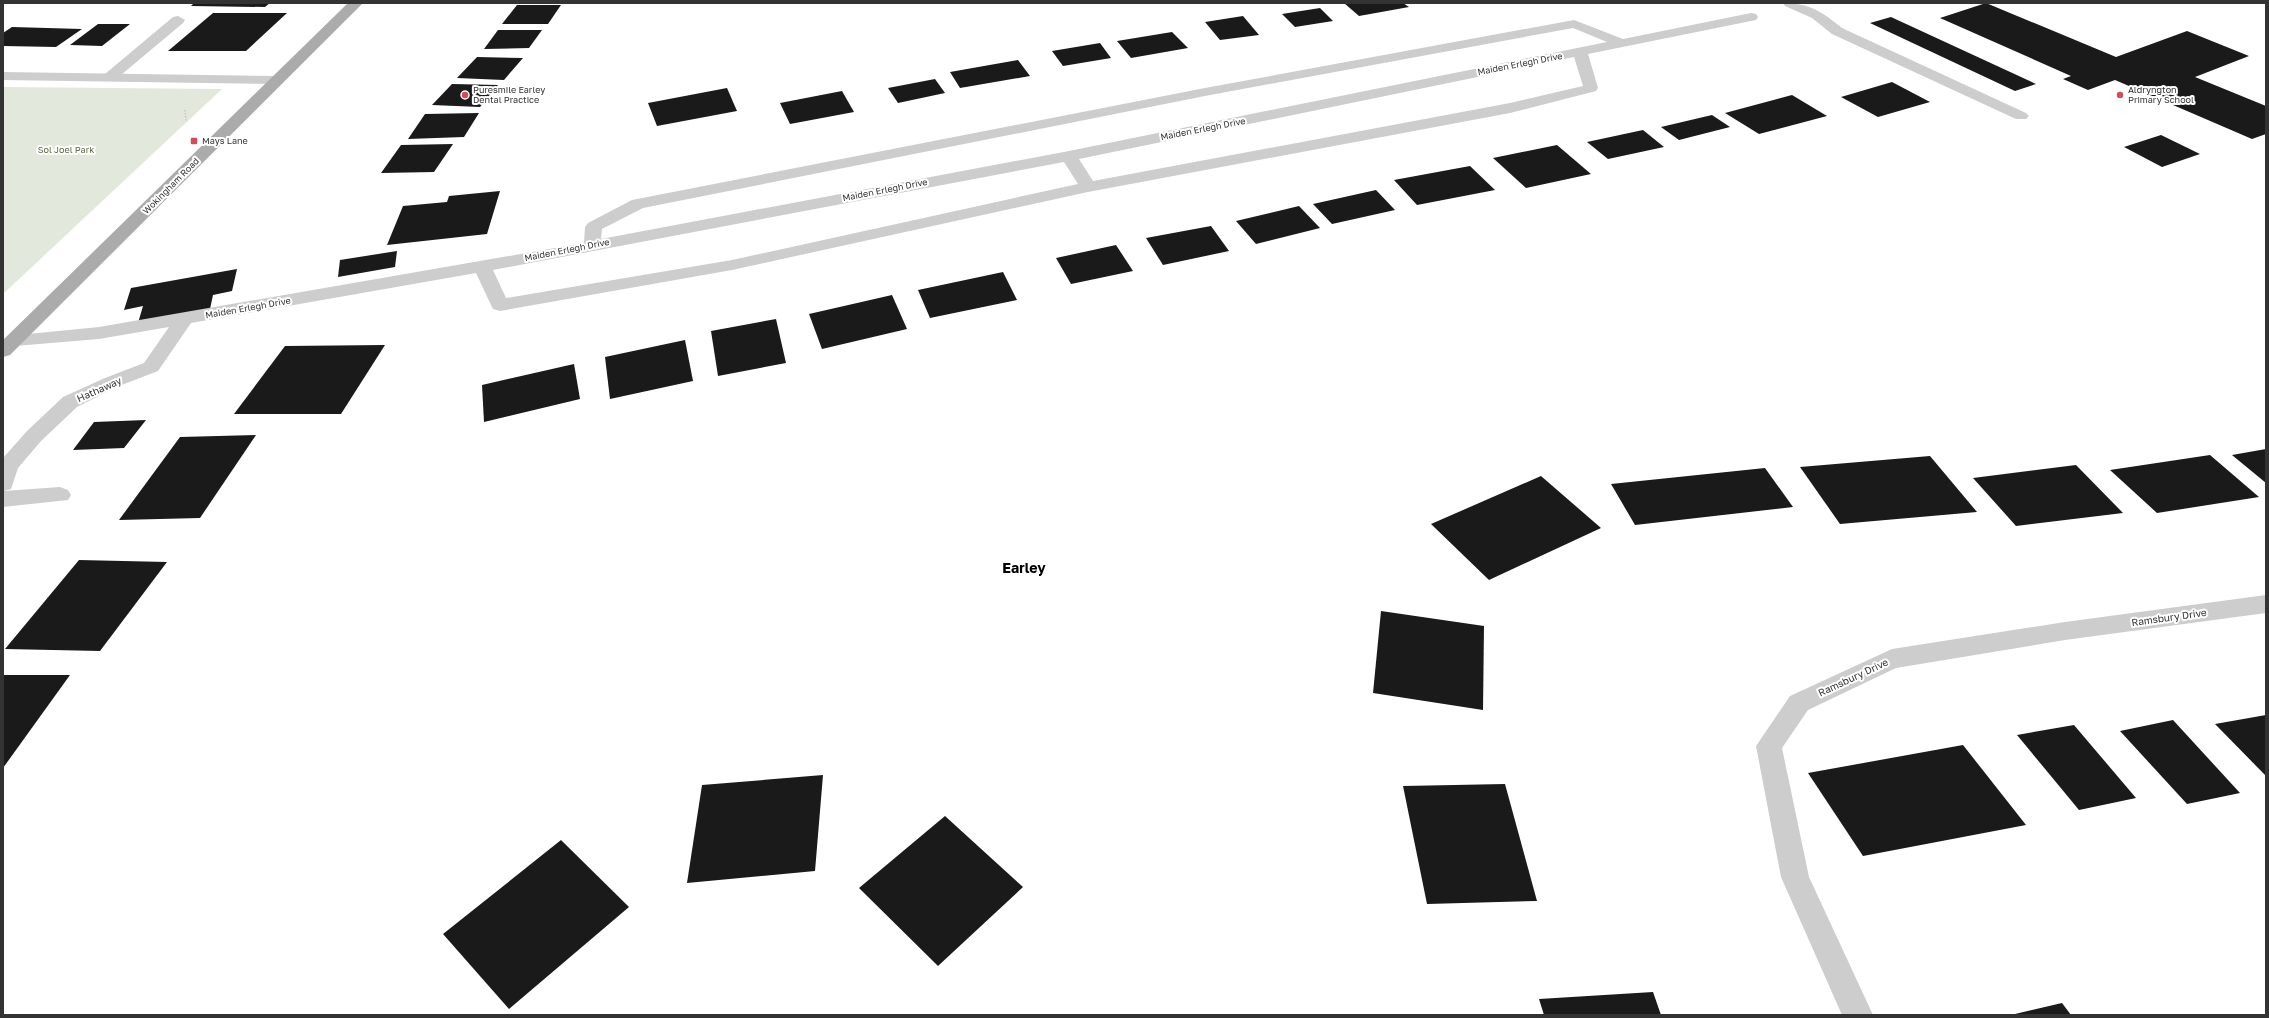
<svg xmlns="http://www.w3.org/2000/svg" width="2269" height="1018" font-family="'Golos Text',sans-serif">
	<style>
		.green { fill: #e3e8dd }
		.building { fill: #1a1a1a }
		.lines { fill: none; stroke-linecap: round; stroke-linejoin: round }
		.path { stroke: #c7c7c7; stroke-width: 1.5; stroke-dasharray: 1.5 1.5; stroke-linecap: butt }
		.service { fill: #cdcdcd; fill-rule: evenodd }
		.minor { fill: #cdcdcd; fill-rule: evenodd }
		.primary { fill: #ababab; fill-rule: evenodd }
		.poi-dot { fill: #d24c5c; stroke: #fff; stroke-width: 1.5 }
		.labels { text-anchor: middle; stroke-width: 4; stroke-linejoin: round; paint-order: stroke }
		.far-street-label { font-size: 9px; fill: #333; stroke: #fff }
		.far-poi-label { font-size: 9px; fill: #333; stroke: #fff; text-anchor: start }
		.far-park-label { font-size: 9px; fill: #586a44; stroke: #fff }
		.street-label { font-size: 10px; fill: #333; stroke: #fff }
		.district-label { font-size: 14px; font-weight: bold; fill: #000; stroke: #fff }
	</style>
	<rect width="100%" height="100%" fill="#fff"/>
	<path class="green" d="M 3,87 L 222,89 L 3,294 Z"/>
	<g class="building">
		<path d="M 194,3 L 270,3 L 265,7 L 191,6 Z"/>
		<path d="M 1344,3 L 1403,3 L 1409,7 L 1359,16 Z"/>
		<path d="M 1986,3 L 2116,57 L 2187,31 L 2249,56 L 2195,77 L 2266,106 L 2266,134 L 2252,139 L 2115,80 L 2088,90 L 2063,79 L 2071,76 L 1940,18 Z"/>
		<path d="M 517,5 L 561,5 L 548,24 L 502,24 Z"/>
		<path d="M 1320,8 L 1333,21 L 1295,27 L 1282,14 Z"/>
		<path d="M 213,13 L 287,13 L 246,51 L 168,51 Z"/>
		<path d="M 1243,16 L 1259,35 L 1220,40 L 1205,22 Z"/>
		<path d="M 1891,17 L 2036,84 L 2015,91 L 1870,23 Z"/>
		<path d="M 98,24 L 130,24 L 102,46 L 70,45 Z"/>
		<path d="M 12,27 L 82,29 L 56,47 L 3,46 L 3,33 Z"/>
		<path d="M 498,30 L 542,30 L 529,48 L 484,49 Z"/>
		<path d="M 1172,32 L 1188,48 L 1131,58 L 1117,41 Z"/>
		<path d="M 1100,43 L 1111,58 L 1063,66 L 1052,51 Z"/>
		<path d="M 477,57 L 523,58 L 504,80 L 457,78 Z"/>
		<path d="M 1018,60 L 1030,76 L 960,88 L 950,72 Z"/>
		<path d="M 935,79 L 945,93 L 898,103 L 888,88 Z"/>
		<path d="M 1892,82 L 1930,102 L 1878,117 L 1841,97 Z"/>
		<path d="M 452,84 L 498,85 L 480,107 L 432,105 Z"/>
		<path d="M 727,88 L 737,111 L 657,126 L 648,103 Z"/>
		<path d="M 842,91 L 854,112 L 790,124 L 780,103 Z"/>
		<path d="M 1792,95 L 1827,116 L 1759,134 L 1725,113 Z"/>
		<path d="M 479,113 L 464,137 L 408,139 L 425,114 Z"/>
		<path d="M 1712,115 L 1730,127 L 1679,140 L 1661,127 Z"/>
		<path d="M 1643,130 L 1664,147 L 1608,159 L 1587,142 Z"/>
		<path d="M 2161,135 L 2200,154 L 2162,167 L 2124,147 Z"/>
		<path d="M 453,144 L 434,172 L 381,173 L 401,145 Z"/>
		<path d="M 1557,145 L 1591,174 L 1526,188 L 1493,158 Z"/>
		<path d="M 1470,166 L 1495,190 L 1417,205 L 1394,180 Z"/>
		<path d="M 1376,190 L 1395,210 L 1332,224 L 1313,204 Z"/>
		<path d="M 500,191 L 487,234 L 387,245 L 403,206 L 447,202 L 449,196 Z"/>
		<path d="M 1299,206 L 1320,228 L 1256,244 L 1236,221 Z"/>
		<path d="M 1211,226 L 1229,251 L 1163,265 L 1146,238 Z"/>
		<path d="M 1116,245 L 1133,271 L 1071,284 L 1056,258 Z"/>
		<path d="M 397,251 L 395,267 L 338,277 L 340,260 Z"/>
		<path d="M 237,269 L 232,291 L 213,295 L 210,309 L 138,323 L 143,306 L 124,310 L 131,288 Z"/>
		<path d="M 1003,272 L 1017,300 L 930,318 L 918,290 Z"/>
		<path d="M 892,295 L 907,329 L 822,349 L 809,314 Z"/>
		<path d="M 776,319 L 786,363 L 718,376 L 711,331 Z"/>
		<path d="M 685,340 L 693,381 L 610,399 L 605,357 Z"/>
		<path d="M 385,345 L 341,414 L 234,414 L 285,346 Z"/>
		<path d="M 574,364 L 580,399 L 484,422 L 482,385 Z"/>
		<path d="M 146,420 L 124,448 L 73,450 L 94,422 Z"/>
		<path d="M 256,435 L 200,518 L 119,520 L 180,437 Z"/>
		<path d="M 2266,449 L 2266,483 L 2232,455 Z"/>
		<path d="M 2210,455 L 2259,497 L 2157,513 L 2110,470 Z"/>
		<path d="M 1930,456 L 1977,512 L 1840,524 L 1800,467 Z"/>
		<path d="M 2076,465 L 2123,513 L 2016,526 L 1973,478 Z"/>
		<path d="M 1765,468 L 1793,507 L 1635,525 L 1611,484 Z"/>
		<path d="M 1541,476 L 1601,528 L 1489,580 L 1431,524 Z"/>
		<path d="M 79,560 L 167,562 L 100,651 L 5,649 Z"/>
		<path d="M 1381,611 L 1484,626 L 1483,710 L 1373,693 Z"/>
		<path d="M 3,675 L 70,675 L 3,768 Z"/>
		<path d="M 2266,715 L 2266,776 L 2215,724 Z"/>
		<path d="M 2173,720 L 2240,793 L 2187,804 L 2120,731 Z"/>
		<path d="M 2074,725 L 2136,798 L 2079,810 L 2017,735 Z"/>
		<path d="M 1963,745 L 2026,825 L 1863,856 L 1808,773 Z"/>
		<path d="M 823,775 L 815,871 L 687,883 L 702,785 Z"/>
		<path d="M 1505,784 L 1537,901 L 1427,904 L 1403,786 Z"/>
		<path d="M 945,816 L 1023,887 L 938,966 L 859,888 Z"/>
		<path d="M 561,840 L 629,907 L 509,1009 L 443,934 Z"/>
		<path d="M 1653,992 L 1661,1015 L 1544,1015 L 1539,999 Z"/>
		<path d="M 2062,1003 L 2071,1015 L 2015,1015 L 2015,1014 Z"/>
	</g>
	<g class="lines">
		<path class="path" d="M 185,110 L 186,121"/>
		<g class="service">
			<path d="M 1783,3 C 1810,3 1822,12 1842,28 L 2026,113 L 2029,116 L 2026,119 L 2016,119 L 1832,34 L 1812,18 L 1785,6 Z"/>
			<path d="M 178,16 L 185,20 L 183,23 L 115,80 L 105,80 L 103,77 L 105,74 L 173,17 Z"/>
		</g>
		<g class="minor">
			<path d="M 1751,13 L 1756,14 L 1758,17 L 1756,20 L 1588,54 L 1598,88 L 1596,91 L 1510,113 L 1088,192 L 732,270 L 500,311 L 493,309 L 491,305 L 476,273 L 191,323 L 158,371 L 119,386 L 77,407 L 41,441 L 18,468 L 11,489 L 4,491 L 60,487 L 68,490 L 71,495 L 68,500 L 3,507 L 3,458 L 27,431 L 63,397 L 105,378 L 144,363 L 169,327 L 99,339 L 15,346 L 8,344 L 5,340 L 8,336 L 99,327 L 584,243 L 585,227 L 588,223 L 632,200 L 1205,88 L 1574,20 L 1623,39 ZM 1573,28 L 1607,42 L 1069,151 L 601,239 L 602,229 L 643,208 L 1205,96 ZM 1574,57 L 1583,86 L 1510,103 L 1093,181 L 1079,159 ZM 1064,162 L 1078,184 L 732,260 L 506,298 L 493,270 Z"/>
			<path d="M 3,72 L 277,76 L 284,80 L 277,84 L 3,80 Z"/>
			<path d="M 2266,595 L 2266,613 L 2065,640 L 1896,668 L 1808,710 L 1782,748 L 1809,877 L 1873,1015 L 1842,1015 L 1781,877 L 1756,746 L 1790,696 L 1892,649 L 2065,622 Z"/>
		</g>
		<path class="primary" d="M 348,3 L 363,3 L 10,355 L 3,357 L 3,340 Z"/>
	</g>
	<g class="poi-dot">
		<circle cx="465" cy="95" r="4"/>
		<circle cx="2120" cy="95" r="4"/>
		<rect x="190" y="137" width="8" height="8" rx="2"/>
	</g>
	<g class="labels">
		<g class="far-street-label">
			<text transform="translate(1520 64) rotate(-11)" y="3">Maiden Erlegh Drive</text>
			<text transform="translate(1203 129) rotate(-11)" y="3">Maiden Erlegh Drive</text>
			<text transform="translate(171 186) rotate(-45)" y="3">Wokingham Road</text>
			<text transform="translate(885 190) rotate(-11)" y="3">Maiden Erlegh Drive</text>
			<text transform="translate(567 250) rotate(-11)" y="3">Maiden Erlegh Drive</text>
			<text transform="translate(248 308) rotate(-10)" y="3">Maiden Erlegh Drive</text>
		</g>
		<g class="far-poi-label">
			<text x="473" y="93">Puresmile Earley<tspan x="473" dy="10">Dental Practice</tspan></text>
			<text x="2128" y="93">Aldryngton<tspan x="2128" dy="10">Primary School</tspan></text>
			<text x="202" y="144">Mays Lane</text>
		</g>
		<g class="far-park-label">
			<text x="66" y="153">Sol Joel Park</text>
		</g>
		<g class="street-label">
			<text transform="translate(99 389) rotate(-24)" y="4">Hathaway</text>
			<text transform="translate(2169 617) rotate(-8)" y="4">Ramsbury Drive</text>
			<text transform="translate(1853 677) rotate(-25)" y="4">Ramsbury Drive</text>
		</g>
		<g class="district-label">
			<text x="1024" y="573">Earley</text>
		</g>
	</g>
	<rect width="2269" height="1018" fill="none" stroke="#333333" stroke-width="8"/>
</svg>
